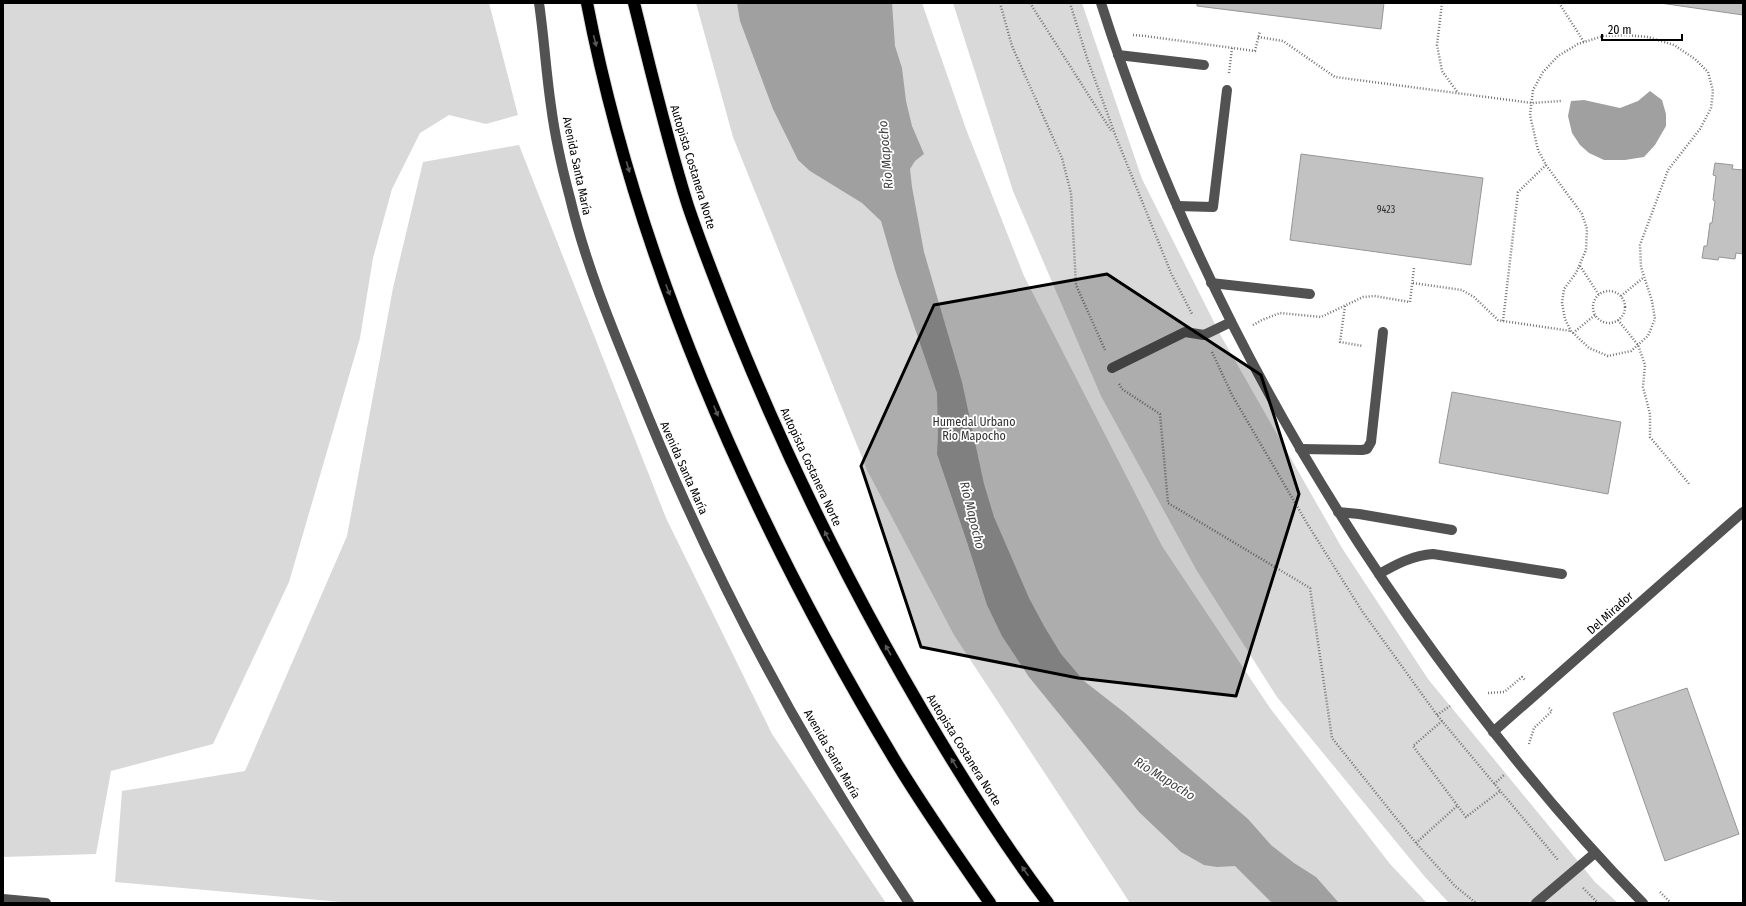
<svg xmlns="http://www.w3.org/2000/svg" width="1746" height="906" font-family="'Fira Sans Condensed',sans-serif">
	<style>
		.green { fill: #d9d9d9 }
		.water { fill: #a0a0a0 }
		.building { fill: #c2c2c2; stroke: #969696 }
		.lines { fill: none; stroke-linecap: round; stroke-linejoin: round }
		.highway-casing { stroke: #dbdbdb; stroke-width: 14 }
		.path { stroke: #747474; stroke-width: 2.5; stroke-dasharray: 1 2; stroke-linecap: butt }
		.minor { stroke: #525252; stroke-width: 10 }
		.highway { stroke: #000; stroke-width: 12 }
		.oneway { fill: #595959 }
		.marked { fill: #000; fill-opacity: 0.2; stroke: #000; stroke-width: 3; stroke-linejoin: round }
		.labels { text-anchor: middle; stroke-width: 3.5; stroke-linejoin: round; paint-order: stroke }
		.number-label { font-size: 10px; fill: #303030 }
		.street-label { font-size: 12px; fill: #000; stroke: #fff }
		.park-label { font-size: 12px; fill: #303030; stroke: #fff }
		.water-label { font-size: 13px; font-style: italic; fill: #414141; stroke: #fff }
	</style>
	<rect width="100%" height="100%" fill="#fff"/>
	<g class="green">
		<path d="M 3,3 L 489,3 L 518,115 L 486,124 L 449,115 L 420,133 L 392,189 L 373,258 L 360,338 L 289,582 L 213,744 L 111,771 L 96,854 L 3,857 Z"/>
		<path d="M 696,3 L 922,3 L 966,129 L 1024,276 L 1162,546 L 1270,708 L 1390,864 L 1427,903 L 1130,903 L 954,635 L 867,470 L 733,137 Z"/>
		<path d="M 953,3 L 1082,3 L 1142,179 L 1221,336 L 1342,548 L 1428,679 L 1595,882 L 1618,903 L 1449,903 L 1425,877 L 1277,697 L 1197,571 L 1101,396 L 1013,191 Z"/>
		<path d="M 519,145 L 666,518 L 772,734 L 886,903 L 352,903 L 115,882 L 122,791 L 245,771 L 347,536 L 393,288 L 423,162 Z"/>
	</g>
	<g class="water">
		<path d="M 737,3 L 892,3 L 895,46 L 902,68 L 906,101 L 912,126 L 924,154 L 915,161 L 910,169 L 912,187 L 924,252 L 962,382 L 984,484 L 994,517 L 1029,598 L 1044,626 L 1061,654 L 1084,681 L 1125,713 L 1248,819 L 1271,845 L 1294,863 L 1316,877 L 1339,903 L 1272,903 L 1235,866 L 1217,867 L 1204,865 L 1181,852 L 1139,812 L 1029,677 L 1002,636 L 987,605 L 967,542 L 937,454 L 938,433 L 937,393 L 896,273 L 881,221 L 862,203 L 810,171 L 798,160 L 773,109 L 740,21 Z"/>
		<path d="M 1650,91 L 1662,100 L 1666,114 L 1666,126 L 1655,145 L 1644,157 L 1625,160 L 1604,160 L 1589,153 L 1580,145 L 1572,133 L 1568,116 L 1571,101 L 1584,100 L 1620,108 L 1638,101 Z"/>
	</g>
	<g class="building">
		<path d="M 1197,3 L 1384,3 L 1381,29 L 1197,6 Z"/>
		<path d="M 1660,3 L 1743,3 L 1743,15 Z"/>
		<path d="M 1301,154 L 1483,178 L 1471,265 L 1290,240 Z"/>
		<path d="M 1715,163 L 1733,165 L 1732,169 L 1743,170 L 1743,254 L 1736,253 L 1735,259 L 1719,257 L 1718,260 L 1702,258 L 1704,246 L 1707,246 L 1710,223 L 1712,223 L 1715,201 L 1713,200 L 1716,176 L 1713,175 Z"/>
		<path d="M 1452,392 L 1621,422 L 1608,494 L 1439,463 Z"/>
		<path d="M 1687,688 L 1739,834 L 1665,861 L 1613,713 Z"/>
	</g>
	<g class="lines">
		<defs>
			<g id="highway">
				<path d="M 587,3 C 639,271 756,529 896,762 C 925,810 958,857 990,903"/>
				<path d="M 634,3 C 651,71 667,140 688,206 C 702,247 718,288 734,328 C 778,437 828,542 885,645 C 934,733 987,822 1048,903"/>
			</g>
		</defs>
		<use href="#highway" class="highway-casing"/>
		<g class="path">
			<path d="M 1000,3 L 1012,46 L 1062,158 L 1071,193 L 1076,285 L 1105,350"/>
			<path d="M 1030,3 L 1112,132"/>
			<path d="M 1070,3 L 1087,58 L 1116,137 L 1171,273 L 1192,314"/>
			<path d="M 1442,3 L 1437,45 L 1442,71 L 1458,93"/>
			<path d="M 1559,3 L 1584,42"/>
			<path d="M 1133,35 L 1145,36 L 1255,51 L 1260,31"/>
			<path d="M 1626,35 L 1648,37 L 1674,45 L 1695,59 L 1708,72 L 1713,91 L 1711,108 L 1700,129 L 1668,170 L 1640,245 L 1641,267 L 1652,301 L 1655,319 L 1648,336 L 1631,351 L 1608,356 L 1589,348 L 1571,331 L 1565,319 L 1562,303 L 1564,289 L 1576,273 L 1586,250 L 1587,229 L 1582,214 L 1546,165 L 1538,150 L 1530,115 L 1533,90 L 1543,72 L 1558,56 L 1578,44 L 1603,36 Z"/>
			<path d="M 1258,37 L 1283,41 L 1335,77 L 1532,103 L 1561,101"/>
			<path d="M 1229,73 L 1232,48"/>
			<path d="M 1580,266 L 1599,295"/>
			<path d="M 1413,283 L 1462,290 L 1474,297 L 1498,320 L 1503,321 L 1571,331"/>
			<circle cx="1609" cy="307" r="16"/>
			<path d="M 1621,296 L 1643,278"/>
			<path d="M 1345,306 L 1340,342 L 1363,346"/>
			<path d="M 1618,320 L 1638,345 L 1645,365 L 1643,387 L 1650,414 L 1650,437 L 1690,485"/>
			<path d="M 1503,321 L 1518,192 L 1546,165"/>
			<path d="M 1253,325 L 1262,320 L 1280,313 L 1321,317 L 1363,297 L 1374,296 L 1410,302 L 1414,268"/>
			<path d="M 1573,333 L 1595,315"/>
			<path d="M 1212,352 L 1232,395 L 1308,525 L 1362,611 L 1437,715 L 1558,860"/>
			<path d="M 1119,384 L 1122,389 L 1160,414 L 1168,503 L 1310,588 L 1332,738 L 1416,843 L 1455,886 L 1476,903"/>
			<path d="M 1488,693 L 1504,692 L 1522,677 L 1525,680"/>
			<path d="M 1437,715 L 1450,706"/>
			<path d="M 1442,721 L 1413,746 L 1466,817 L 1500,791"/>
			<path d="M 1529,744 L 1534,728 L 1552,711 L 1549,708"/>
			<path d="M 1494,784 L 1504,775"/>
			<path d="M 1416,843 L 1457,806"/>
			<path d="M 1583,888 L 1598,903"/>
			<path d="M 1660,892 L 1671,903"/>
		</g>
		<g class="minor">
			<path d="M 539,3 C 544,37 546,72 551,106 C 555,137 562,168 570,198 C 585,262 610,323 635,384 C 707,566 800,741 909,903"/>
			<path d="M 1101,3 C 1176,239 1289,454 1435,654 C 1499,742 1567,826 1643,903"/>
			<path d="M 1118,55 L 1204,65"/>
			<path d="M 1177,206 L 1213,207 L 1227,90"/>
			<path d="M 1211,283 L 1310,294"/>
			<path d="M 1112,368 L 1185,332 L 1204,335 L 1231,322"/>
			<path d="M 1300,449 L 1362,450 L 1367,449 L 1371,442 L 1383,332"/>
			<path d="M 1338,512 L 1359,514 L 1452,530"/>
			<path d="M 1379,574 C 1395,565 1413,555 1433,554 L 1562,574"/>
			<path d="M 1493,732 L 1743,512"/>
			<path d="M 3,899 L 46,903"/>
			<path d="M 1536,903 L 1595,853"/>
		</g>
		<use href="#highway" class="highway"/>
	</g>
	<defs><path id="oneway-solid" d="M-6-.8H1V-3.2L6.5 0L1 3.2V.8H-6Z"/></defs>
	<g class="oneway">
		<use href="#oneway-solid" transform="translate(595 41) rotate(76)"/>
		<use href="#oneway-solid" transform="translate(628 167) rotate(74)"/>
		<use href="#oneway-solid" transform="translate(668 290) rotate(69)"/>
		<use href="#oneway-solid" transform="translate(716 411) rotate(67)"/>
		<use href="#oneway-solid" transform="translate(827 536) rotate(-117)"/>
		<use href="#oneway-solid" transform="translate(888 650) rotate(-119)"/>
		<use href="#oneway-solid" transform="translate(954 763) rotate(-122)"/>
		<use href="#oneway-solid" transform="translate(1025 871) rotate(-125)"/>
	</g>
	<path class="marked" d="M 1107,274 L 1261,375 L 1299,494 L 1236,696 L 1078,678 L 921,647 L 861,466 L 934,305 Z"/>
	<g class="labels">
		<g class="number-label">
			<text x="1386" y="213">9423</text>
		</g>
		<g class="street-label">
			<text transform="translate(577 166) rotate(78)" y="4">Avenida Santa María</text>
			<text transform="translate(693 167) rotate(73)" y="4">Autopista Costanera Norte</text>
			<text transform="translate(811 467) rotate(65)" y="4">Autopista Costanera Norte</text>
			<text transform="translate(684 468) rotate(66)" y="4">Avenida Santa María</text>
			<text transform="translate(1610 613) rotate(-42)" y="4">Del Mirador</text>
			<text transform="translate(964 750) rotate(58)" y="4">Autopista Costanera Norte</text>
			<text transform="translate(832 754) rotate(60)" y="4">Avenida Santa María</text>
		</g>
		<g class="park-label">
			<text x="974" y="426">Humedal Urbano<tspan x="974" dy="14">Río Mapocho</tspan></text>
		</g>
		<g class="water-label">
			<text transform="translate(885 155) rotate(-95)" y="5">Río Mapocho</text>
			<text transform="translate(973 515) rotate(76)" y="5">Río Mapocho</text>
			<text transform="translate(1165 778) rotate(32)" y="5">Río Mapocho</text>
		</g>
	</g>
	<rect width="1746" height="906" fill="none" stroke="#000000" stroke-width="8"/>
	<path d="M1602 34v6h80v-6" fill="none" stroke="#000000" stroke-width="2"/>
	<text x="1608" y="34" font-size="12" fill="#000000" stroke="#ffffff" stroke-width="3" paint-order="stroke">20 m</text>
</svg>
